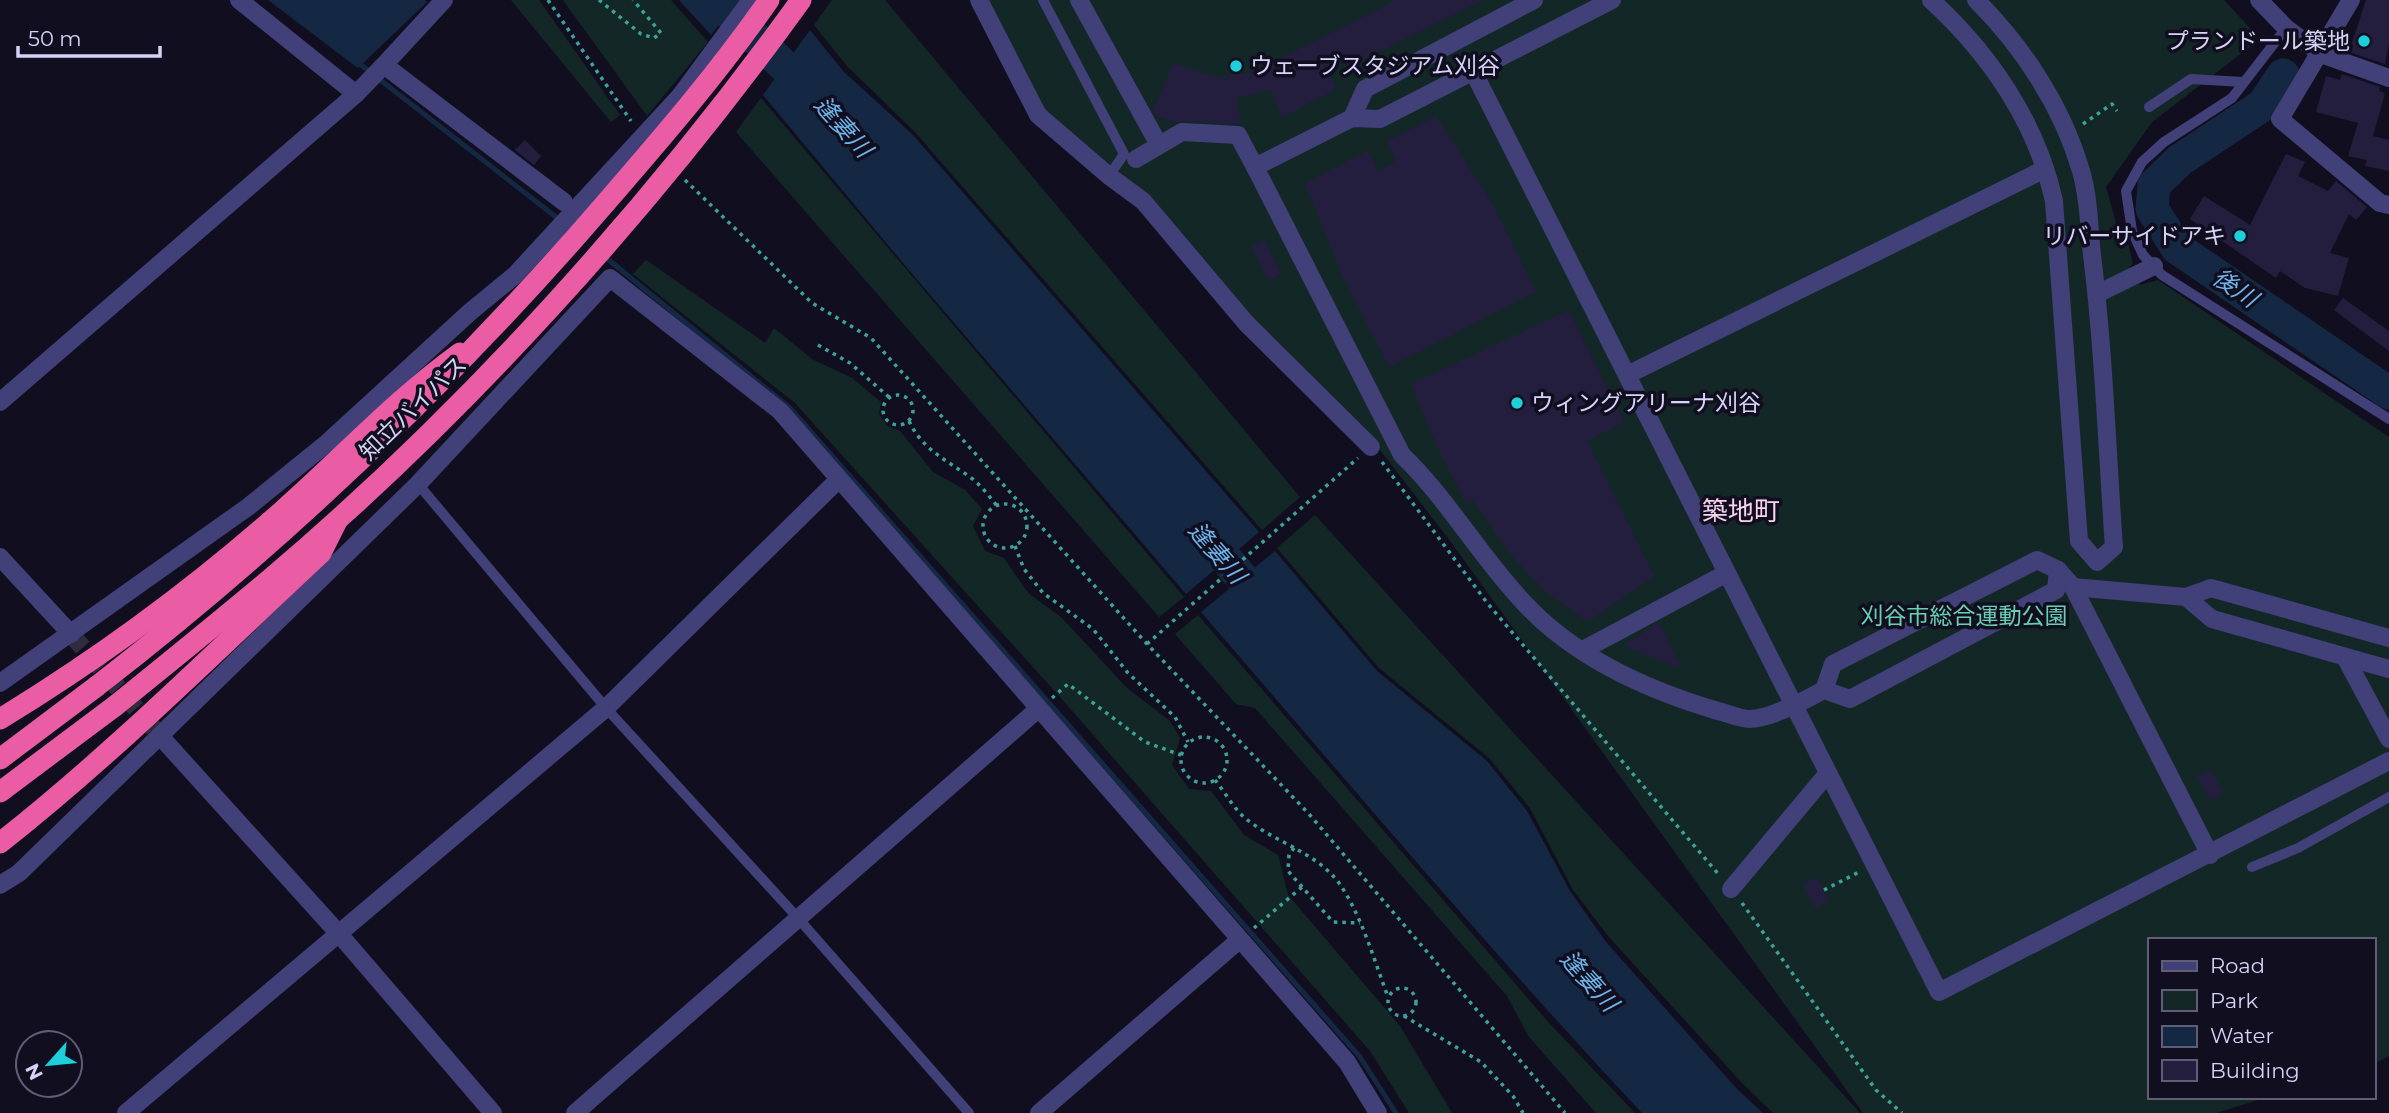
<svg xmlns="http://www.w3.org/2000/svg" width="2389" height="1113" font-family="Montserrat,'Noto Sans JP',sans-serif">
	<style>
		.green { fill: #132826 }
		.water { fill: #152843 }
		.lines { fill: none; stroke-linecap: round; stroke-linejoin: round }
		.stream { stroke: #152843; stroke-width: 5 }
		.river { stroke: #152843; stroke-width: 33 }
		.building { fill: #231e3d }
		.street-tunnel { stroke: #2f2c40; stroke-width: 18; stroke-dasharray: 18 9; stroke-linecap: butt }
		.path { stroke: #3da39a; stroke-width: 3.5; stroke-dasharray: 3.5 5; stroke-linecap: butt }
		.lane { stroke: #414078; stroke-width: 10 }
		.street { stroke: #414078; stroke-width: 18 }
		.highway { stroke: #ea5da5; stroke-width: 21 }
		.highway-bridge { stroke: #ea5da5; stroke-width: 21 }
		.poi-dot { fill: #1dcedb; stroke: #110f1f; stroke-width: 2.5 }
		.labels { text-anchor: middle; stroke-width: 7; stroke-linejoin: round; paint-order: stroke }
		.poi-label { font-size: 23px; fill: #d6d3f9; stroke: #110f1f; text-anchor: end }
		.street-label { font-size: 23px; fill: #d6d3f9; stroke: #110f1f }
		.park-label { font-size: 23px; fill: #68cfb3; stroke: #110f1f }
		.water-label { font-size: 24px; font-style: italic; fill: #6eb5ec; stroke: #110f1f }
		.quarter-label { font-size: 26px; fill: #f9d4ed; stroke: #110f1f }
	</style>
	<rect width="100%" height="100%" fill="#110f1f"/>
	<g class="green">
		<path d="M 511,0 L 539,0 L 620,115 L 611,122 Z"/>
		<path d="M 563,0 L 671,0 L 708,42 L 647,116 Z"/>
		<path d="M 832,0 L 885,0 L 1300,497 L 1262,530 L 914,131 L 847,66 L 814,25 Z"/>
		<path d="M 986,0 L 2224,0 L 2260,39 L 2152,122 L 2106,187 L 2119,233 L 2128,243 L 2133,264 L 2129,267 L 2140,285 L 2158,280 L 2389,437 L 2389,1056 L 2373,1064 L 2373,940 L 2149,940 L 2149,1097 L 2268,1097 L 2216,1113 L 1863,1113 L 1448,538 L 1376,445 L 1046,112 Z"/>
		<path d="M 761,98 L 1184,597 L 1159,617 L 736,132 Z"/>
		<path d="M 646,260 L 765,343 L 774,328 L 812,359 L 852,378 L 881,402 L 879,414 L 887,426 L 900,431 L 933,472 L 965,490 L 982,509 L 973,526 L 985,551 L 1004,558 L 1028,593 L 1061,617 L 1127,688 L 1170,721 L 1180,738 L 1172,765 L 1189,789 L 1211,791 L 1244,835 L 1278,855 L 1288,895 L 1400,1026 L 1452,1113 L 1409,1113 L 1370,1051 L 1060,697 L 795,403 L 633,274 Z"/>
		<path d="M 1315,515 L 1860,1113 L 1773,1113 L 1743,1084 L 1608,936 L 1573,890 L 1530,808 L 1489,758 L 1379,668 L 1277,548 Z"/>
		<path d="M 1198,615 L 1549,1023 L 1635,1113 L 1596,1113 L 1529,1037 L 1507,996 L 1255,708 L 1236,704 L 1175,634 Z"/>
	</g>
	<g class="water">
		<path d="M 268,0 L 425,0 L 427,2 L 358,68 Z"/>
		<path d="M 679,0 L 738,0 L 711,35 Z"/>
		<path d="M 810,30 L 844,72 L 912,134 L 1259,532 L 1186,594 L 903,263 L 763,95 Z"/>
		<path d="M 1275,551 L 1377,671 L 1487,761 L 1527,811 L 1570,891 L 1606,942 L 1737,1089 L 1763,1113 L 1642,1113 C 1490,951 1347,781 1201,612 Z"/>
	</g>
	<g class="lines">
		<g class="stream">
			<path d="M 356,61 L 561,221"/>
			<path d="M 604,256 L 790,408 L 1360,1057 L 1396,1113"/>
		</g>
		<g class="river">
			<path d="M 716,0 L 817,98"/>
			<path d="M 2283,75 L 2263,105 L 2180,160 L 2154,185 L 2152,209 L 2177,248 L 2389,393"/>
			<path d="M 1197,525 L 1271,612"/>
		</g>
	</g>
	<g class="building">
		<path d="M 1396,0 L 1484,0 L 1356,63 L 1353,54 L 1326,68 L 1337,88 L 1282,118 L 1271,90 L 1237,98 L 1241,124 L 1183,121 L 1174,123 L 1156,116 L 1153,111 L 1173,63 L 1216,77 L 1253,72 Z"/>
		<path d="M 2366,0 L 2389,0 L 2389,43 L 2385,64 L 2349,52 Z"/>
		<path d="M 2342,74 L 2380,87 L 2379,91 L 2385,93 L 2373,136 L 2389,140 L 2389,171 L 2365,166 L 2367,160 L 2348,156 L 2358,123 L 2316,112 L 2326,76 L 2340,80 Z"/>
		<path d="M 1436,116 L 1490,199 L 1536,292 L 1389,367 L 1343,278 L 1305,183 L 1368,151 L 1378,170 L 1396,162 L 1387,141 Z"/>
		<path d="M 525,140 L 541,156 L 534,165 L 515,150 Z"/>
		<path d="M 2286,154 L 2305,162 L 2298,176 L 2328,191 L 2336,181 L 2367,207 L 2356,220 L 2349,214 L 2330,253 L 2349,258 L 2338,296 L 2305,288 L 2280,271 L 2276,278 L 2190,219 L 2204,196 L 2250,225 Z"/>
		<path d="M 1265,240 L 1282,274 L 1268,281 L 1251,247 Z"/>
		<path d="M 2343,298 L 2389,331 L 2389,351 L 2334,310 Z"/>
		<path d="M 1569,310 L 1624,422 L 1587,441 L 1654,576 L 1588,622 L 1546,592 L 1510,554 L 1473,500 L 1466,503 L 1437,447 L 1411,384 Z"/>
		<path d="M 1659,622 L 1683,670 L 1623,645 Z"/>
		<path d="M 2211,769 L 2224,793 L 2210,801 L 2197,776 Z"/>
		<path d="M 1817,877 L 1829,901 L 1815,908 L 1803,884 Z"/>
	</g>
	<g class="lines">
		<path class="street-tunnel" d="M 71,634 L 160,736"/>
		<g class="path">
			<path d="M 548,0 L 631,121"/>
			<path d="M 599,0 L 641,34 L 654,38 L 661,33 L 633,0"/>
			<path d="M 2083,124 L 2112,104 L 2117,111"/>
			<path d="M 685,180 L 812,303 L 871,338 L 1147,644 L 1309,814 L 1565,1113"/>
			<path d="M 818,345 L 850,363 L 890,398"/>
			<circle cx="898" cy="410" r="15"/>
			<path d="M 909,421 C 922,449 946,460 970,477 C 980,484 989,496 997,506"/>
			<path d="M 1382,462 L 1488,604 L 1720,876"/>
			<circle cx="1005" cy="526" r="22"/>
			<path d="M 1015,546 L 1024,569 L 1043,593 L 1093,629 L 1128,673 L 1175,717 L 1188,742"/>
			<path d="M 1147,644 L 1358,458"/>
			<path d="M 1052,698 L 1068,684 L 1145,742 L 1181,755"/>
			<circle cx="1204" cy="760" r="23"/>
			<path d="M 1215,780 C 1225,792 1234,809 1245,818 C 1274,842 1316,852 1339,883 C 1362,916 1374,960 1388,997"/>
			<path d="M 1294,848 L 1289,855 L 1288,871 L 1333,922 L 1360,923"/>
			<path d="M 1824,890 L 1859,872"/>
			<path d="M 1742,903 L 1876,1090 L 1902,1113"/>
			<path d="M 1254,928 L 1302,887"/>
			<circle cx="1402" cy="1002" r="14"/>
			<path d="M 1404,1016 L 1481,1062 L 1513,1096 L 1523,1113"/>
		</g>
		<g class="lane">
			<path d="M 1043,0 L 1124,154 L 1109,176"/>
			<path d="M 2286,28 L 2232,98 L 2164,142 L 2142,162 L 2126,191 L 2132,231 L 2143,255 L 2162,275 L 2389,419"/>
			<path d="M 2149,107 L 2191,79 L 2243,82"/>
			<path d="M 418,484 L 606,708 L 797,917 L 969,1113"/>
			<path d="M 2252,867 L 2298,848 L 2389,797"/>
		</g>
		<g class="street">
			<path d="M 239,0 L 356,94"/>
			<path d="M 444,0 L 384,65 L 564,202"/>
			<path d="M 979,0 L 1038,115 L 1109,176 L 1143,201 L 1246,323 L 1371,447"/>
			<path d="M 1079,0 L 1159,145"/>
			<path d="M 1931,0 C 1990,54 2037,123 2054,201 L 2079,541 L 2097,562 L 2114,547 C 2107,450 2104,352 2092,255 C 2089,228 2089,197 2081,171 C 2062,106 2023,47 1976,0"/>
			<path d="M 2259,0 L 2286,28 L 2321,54 L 2389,78"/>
			<path d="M 2351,0 L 2280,119 L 2380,203 L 2389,205"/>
			<path d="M 1473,71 L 1939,992 L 2389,761"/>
			<path d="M 1352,118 L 1365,89 L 1534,0"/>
			<path d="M 1136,159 L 1182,132 L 1238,135 L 1255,167 L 1352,118 L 1380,119 L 1612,0"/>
			<path d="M 1255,167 L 1402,455 C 1449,500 1482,560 1528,607 C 1578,659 1650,691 1718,711 C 1727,713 1740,719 1749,719 C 1771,719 1804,700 1824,690"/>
			<path d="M 2097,294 L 2154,266"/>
			<path d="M 1627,375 L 2045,169"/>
			<path d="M 0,402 L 356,94 L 384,65"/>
			<path d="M 0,557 L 71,634"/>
			<path d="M 2037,560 L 2058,570 L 2056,590 L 1850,699 L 1824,690 L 1833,664 Z"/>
			<path d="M 2058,570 L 2073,587 L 2210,855"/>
			<path d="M 2073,587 L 2186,597"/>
			<path d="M 2389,638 L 2211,588 L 2186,597 L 2212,619 L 2389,669"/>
			<path d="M 1583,650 L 1727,573"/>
			<path d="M 2345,657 L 2389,739"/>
			<path d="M 0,683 L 248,507 L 327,443 L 470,312 L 515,275 L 680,96 L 751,0"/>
			<path d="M 160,736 L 340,935 L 493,1113"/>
			<path d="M 0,885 L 19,873 L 418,484 L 610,278 L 780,411 L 1347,1062 L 1378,1113"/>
			<path d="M 1731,889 L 1828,773"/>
			<path d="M 126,1113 L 606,708 L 838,480"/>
			<path d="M 575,1113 L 1037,710"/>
			<path d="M 1039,1113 L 1238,941"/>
		</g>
		<g class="highway">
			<path d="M 0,719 C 100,658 194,589 282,511 C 342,458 395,400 460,353"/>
			<path d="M 0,759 L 97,686"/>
			<path d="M 0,792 L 115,706"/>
			<path d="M 0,843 C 113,754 216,651 321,553 L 337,521"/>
		</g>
		<g class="highway-bridge">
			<path d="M 97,686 C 282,543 450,383 603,206 C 661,139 719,72 769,0"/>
			<path d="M 115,706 C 167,664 219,622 270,579 C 466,413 651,208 801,0"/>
		</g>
	</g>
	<g class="poi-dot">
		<circle cx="2364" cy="41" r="7"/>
		<circle cx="1236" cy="66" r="7"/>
		<circle cx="2240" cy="236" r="7"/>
		<circle cx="1517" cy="403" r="7"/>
	</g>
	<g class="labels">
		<g class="poi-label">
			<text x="2350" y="49">プランドール築地</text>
			<text x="1250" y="74" text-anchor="start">ウェーブスタジアム刈谷</text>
			<text x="2226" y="244">リバーサイドアキ</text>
			<text x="1531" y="411" text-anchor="start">ウィングアリーナ刈谷</text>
		</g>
		<g class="street-label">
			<text transform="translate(413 408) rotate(-44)" y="8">知立バイパス</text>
		</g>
		<g class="park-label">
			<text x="1964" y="624">刈谷市総合運動公園</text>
		</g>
		<g class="water-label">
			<text transform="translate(843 127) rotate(48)" y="8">逢妻川</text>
			<text transform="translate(2235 288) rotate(34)" y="8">後川</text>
			<text transform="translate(1217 553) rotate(49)" y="8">逢妻川</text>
			<text transform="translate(1589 981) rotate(48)" y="8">逢妻川</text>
		</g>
		<g class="quarter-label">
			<text x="1741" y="520">築地町</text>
		</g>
	</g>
	<rect x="2148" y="938" width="228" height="161" fill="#110f1f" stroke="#605d76" stroke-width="2"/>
	<rect x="2162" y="961" width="35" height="10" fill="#414078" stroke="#605d76" stroke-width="2"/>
	<text x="2210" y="973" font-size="21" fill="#d6d3f9">Road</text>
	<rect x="2162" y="990" width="35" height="21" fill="#132826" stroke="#605d76" stroke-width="2"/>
	<text x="2210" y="1008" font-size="21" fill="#d6d3f9">Park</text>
	<rect x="2162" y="1026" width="35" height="21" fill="#152843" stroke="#605d76" stroke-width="2"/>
	<text x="2210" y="1043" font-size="21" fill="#d6d3f9">Water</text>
	<rect x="2162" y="1060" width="35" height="21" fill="#231e3d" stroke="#605d76" stroke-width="2"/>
	<text x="2210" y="1078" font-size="21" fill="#d6d3f9">Building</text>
	<g transform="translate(49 1064) rotate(243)"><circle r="33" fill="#110f1f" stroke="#605d76" stroke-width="2"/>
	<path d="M0-5L12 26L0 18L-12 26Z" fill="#1dcedb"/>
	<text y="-10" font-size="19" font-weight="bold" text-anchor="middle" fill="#d6d3f9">N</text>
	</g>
	<path d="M18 46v10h142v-10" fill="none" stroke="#d6d3f9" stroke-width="3.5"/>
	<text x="28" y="46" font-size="21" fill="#d6d3f9" stroke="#110f1f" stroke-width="5" paint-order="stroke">50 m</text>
</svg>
